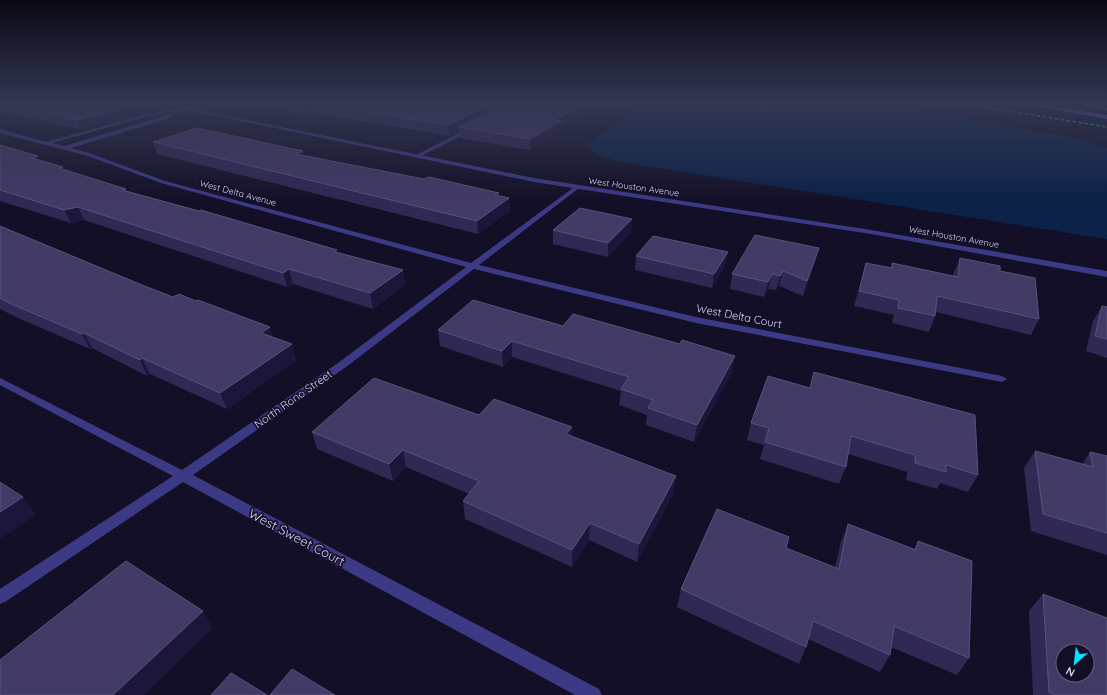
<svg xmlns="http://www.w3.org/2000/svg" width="1107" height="695" font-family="Quicksand,sans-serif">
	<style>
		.water { fill: #0c2248 }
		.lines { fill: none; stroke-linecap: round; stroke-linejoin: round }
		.minor { fill: #3d3a85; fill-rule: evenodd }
		.tertiary { fill: #3d3a85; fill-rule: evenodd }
		.secondary { fill: #6f6bff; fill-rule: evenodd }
		.rail { stroke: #00e5ff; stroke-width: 1.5; stroke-dasharray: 3.5 2.5; stroke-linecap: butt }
		.wall { fill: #312854; fill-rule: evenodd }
		.shaded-wall { fill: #1d163a }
		.building { fill: #433a66; stroke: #5a527e; fill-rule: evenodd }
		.labels { text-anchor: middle; stroke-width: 3.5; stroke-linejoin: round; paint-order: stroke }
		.far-street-label { font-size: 9px; fill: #d9d4ff; stroke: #130f26 }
		.street-label { font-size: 11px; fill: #d9d4ff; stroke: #130f26 }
		.near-street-label { font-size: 13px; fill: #d9d4ff; stroke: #130f26 }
	</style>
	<rect width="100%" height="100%" fill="#130f26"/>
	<path class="water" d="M 643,104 L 884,104 L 1085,140 L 1107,148 L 1107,239 L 619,162 L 597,155 L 585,146 Z"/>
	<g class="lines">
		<g class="minor">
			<path d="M 193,104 L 200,104 L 185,110 L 149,116 L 52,143 L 64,146 L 174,113 L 174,115 L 167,119 L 71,148 L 92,154 L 165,181 L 471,263 L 577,185 L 580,187 L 579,188 L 479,265 L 696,317 L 1002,376 L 1007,379 L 1002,382 L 696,323 L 474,269 L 346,367 L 193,475 L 599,689 L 602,695 L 575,695 L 183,482 L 5,602 L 0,604 L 0,589 L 173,476 L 0,385 L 0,378 L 182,470 L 338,363 L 466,267 L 161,183 L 88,156 L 0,133 L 0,129 L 46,142 L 146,114 L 182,108 Z"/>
			<path d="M 471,127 L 474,129 L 473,130 L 419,157 L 414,156 Z"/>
		</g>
		<path class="tertiary" d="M 159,104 L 169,104 L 534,178 L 871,230 L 1107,271 L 1107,277 L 871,234 L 534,182 Z"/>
		<g class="secondary">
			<path d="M 1024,104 L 1037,104 L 1107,115 L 1107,119 Z"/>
			<path d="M 1074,104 L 1086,104 L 1107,108 L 1107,110 Z"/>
		</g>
		<path class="rail" d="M 966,104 L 1107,127"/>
	</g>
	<g class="wall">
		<path d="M 0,104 L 126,104 L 123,119 L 82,130 L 0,111 Z"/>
		<path d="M 251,104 L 600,104 L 561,126 L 561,131 L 530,150 L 460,138 L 459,131 L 449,136 L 314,113 L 309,115 ZM 487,111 L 491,111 L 487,113 Z"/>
		<path d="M 153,142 L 304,155 L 509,198 L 510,211 L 478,234 L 157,154 Z"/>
		<path d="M 0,145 L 38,156 L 40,161 L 64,170 L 127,191 L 337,252 L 403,270 L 405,285 L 373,309 L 293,284 L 287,287 L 84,220 L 71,223 L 0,201 Z"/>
		<path d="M 0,226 L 142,285 L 273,337 L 296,360 L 227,409 L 150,374 L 147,376 L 92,348 L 90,349 L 18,318 L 0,309 Z"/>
		<path d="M 553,230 L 631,232 L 608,257 L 553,244 Z"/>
		<path d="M 819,248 L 815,262 L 803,296 L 779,286 L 776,290 L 768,289 L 764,297 L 730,289 L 732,274 Z"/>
		<path d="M 636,256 L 725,266 L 712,288 L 635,270 Z"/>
		<path d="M 960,258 L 1000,271 L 1039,319 L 1031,335 L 936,312 L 935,316 L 929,332 L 892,323 L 894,315 L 854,306 L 862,278 L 866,263 L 891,268 L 892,263 L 953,276 L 954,272 Z"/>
		<path d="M 1102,306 L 1107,307 L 1107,358 L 1086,351 L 1093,321 Z"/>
		<path d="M 563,326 L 732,372 L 694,442 L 646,425 L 647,415 L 619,405 L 621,391 L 512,357 L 503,367 L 440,346 L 438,330 Z"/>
		<path d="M 814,372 L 978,475 L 968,492 L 940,483 L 937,489 L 906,480 L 907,472 L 848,454 L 846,467 L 839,484 L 760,459 L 764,445 L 747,440 L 751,423 L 810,387 Z"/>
		<path d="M 479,415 L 572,427 L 572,436 L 673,494 L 637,562 L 589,540 L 572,567 L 465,519 L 463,501 L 469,494 L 406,467 L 393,481 L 317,449 L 312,432 Z"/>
		<path d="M 1035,451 L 1082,464 L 1090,452 L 1107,456 L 1107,555 L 1031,531 L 1024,468 Z"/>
		<path d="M 848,524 L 914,549 L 918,541 L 969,658 L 957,675 L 891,647 L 890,655 L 880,672 L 808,639 L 806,647 L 799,664 L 677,607 L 681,589 L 835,567 L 841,542 Z"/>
		<path d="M 1043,594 L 1107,695 L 1033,695 L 1029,611 Z"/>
	</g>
	<g class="shaded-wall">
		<path d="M 121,104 L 126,104 L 123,119 L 82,130 L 77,120 Z"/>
		<path d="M 309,104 L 313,104 L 314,113 L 309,115 L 307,105 Z"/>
		<path d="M 496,104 L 513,104 L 497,112 Z"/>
		<path d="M 582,104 L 600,104 L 561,126 L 561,131 L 530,150 L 530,139 L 554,120 Z"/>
		<path d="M 487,107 L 487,117 L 459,127 L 459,131 L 449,136 L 448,125 Z"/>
		<path d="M 303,151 L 306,162 L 296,154 Z"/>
		<path d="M 38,156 L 44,168 L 32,158 Z"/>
		<path d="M 499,193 L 500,205 L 509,198 L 510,211 L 478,234 L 477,221 L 495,195 Z"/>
		<path d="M 78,207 L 84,220 L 71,223 L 64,210 Z"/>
		<path d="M 632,219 L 631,232 L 608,257 L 608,243 Z"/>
		<path d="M 819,248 L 815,262 L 803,296 L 807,281 Z"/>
		<path d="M 728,252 L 725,266 L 712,288 L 714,274 Z"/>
		<path d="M 289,269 L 293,284 L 287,287 L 283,273 Z"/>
		<path d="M 403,270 L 405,285 L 373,309 L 370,293 Z"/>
		<path d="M 783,271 L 779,286 L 776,290 L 780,276 Z"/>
		<path d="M 772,274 L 768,289 L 764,297 L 768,282 Z"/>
		<path d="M 270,327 L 275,343 L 261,333 Z"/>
		<path d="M 84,333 L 92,348 L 90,349 L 82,334 Z"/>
		<path d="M 512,341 L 512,357 L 503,367 L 502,351 Z"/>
		<path d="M 292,344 L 296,360 L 227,409 L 220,393 Z"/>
		<path d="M 735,356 L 732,372 L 694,442 L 697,425 Z"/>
		<path d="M 142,358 L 150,374 L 147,376 L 140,360 Z"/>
		<path d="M 572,427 L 572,444 L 566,434 Z"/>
		<path d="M 403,450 L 406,467 L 393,481 L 389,464 Z"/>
		<path d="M 676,476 L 673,494 L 637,562 L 639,544 Z"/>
		<path d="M 23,497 L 36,515 L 0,539 L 0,512 Z"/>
		<path d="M 590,523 L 589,540 L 572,567 L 572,550 Z"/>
		<path d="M 203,611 L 213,628 L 144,695 L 113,695 Z"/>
	</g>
	<g class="building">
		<path d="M 8,104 L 121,104 L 120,109 L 77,120 Z"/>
		<path d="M 320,104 L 473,104 L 487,107 L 448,125 Z"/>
		<path d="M 506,104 L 582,104 L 554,120 L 561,121 L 530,139 L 459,127 Z"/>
		<path d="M 197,128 L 303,151 L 296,154 L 424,179 L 429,177 L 499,193 L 495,195 L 509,198 L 477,221 L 153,142 Z"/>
		<path d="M 0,145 L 38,156 L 32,158 L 63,167 L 59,168 L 126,189 L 122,190 L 199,211 L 201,210 L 337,250 L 335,252 L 403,270 L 370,293 L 289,269 L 283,273 L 78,207 L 64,210 L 0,190 Z"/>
		<path d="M 580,208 L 632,219 L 608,243 L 553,230 Z"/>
		<path d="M 0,226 L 142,285 L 173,297 L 179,294 L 196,301 L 198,300 L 270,327 L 261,333 L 292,344 L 220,393 L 142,358 L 140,360 L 84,333 L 82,334 L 9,303 L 0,298 Z"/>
		<path d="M 755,235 L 819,248 L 807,281 L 783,271 L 780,276 L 772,274 L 768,282 L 732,274 Z"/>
		<path d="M 653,236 L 728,252 L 714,274 L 636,256 Z"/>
		<path d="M 960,258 L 1000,266 L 1000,271 L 1035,278 L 1039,319 L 937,296 L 935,316 L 898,308 L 899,300 L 859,291 L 866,263 L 892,268 L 892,263 L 958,277 Z"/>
		<path d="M 473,300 L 563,326 L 573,314 L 680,344 L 682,340 L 735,356 L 697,425 L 648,408 L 653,400 L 621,389 L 629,377 L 512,341 L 502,351 L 438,330 Z"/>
		<path d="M 1102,306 L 1107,307 L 1107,339 L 1095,336 Z"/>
		<path d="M 814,372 L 975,415 L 978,475 L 946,465 L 946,472 L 915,463 L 915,455 L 851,436 L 846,467 L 765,442 L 769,428 L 751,423 L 768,376 L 810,388 Z"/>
		<path d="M 374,378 L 479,415 L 494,399 L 572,427 L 566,434 L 676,476 L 639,544 L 590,523 L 572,550 L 463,501 L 479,481 L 403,450 L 389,464 L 312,432 Z"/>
		<path d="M 1035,451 L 1093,467 L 1090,452 L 1107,456 L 1107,533 L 1043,514 Z"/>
		<path d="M 0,482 L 23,497 L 0,512 Z"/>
		<path d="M 717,509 L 789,537 L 786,548 L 839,569 L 848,524 L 916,550 L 918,541 L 972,561 L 969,658 L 894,626 L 890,655 L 813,621 L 806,647 L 681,589 Z"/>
		<path d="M 126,561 L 203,611 L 113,695 L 0,695 L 0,660 Z"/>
		<path d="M 1043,594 L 1107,618 L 1107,695 L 1056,695 L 1049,692 ZM 1063,651 L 1087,651 L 1087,675 L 1063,675 Z"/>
		<path d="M 292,669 L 335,695 L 270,695 Z"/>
		<path d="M 231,673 L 267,695 L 211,695 Z"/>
	</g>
	<linearGradient id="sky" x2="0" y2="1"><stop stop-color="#0a0815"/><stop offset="0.51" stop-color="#333752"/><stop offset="1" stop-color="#333752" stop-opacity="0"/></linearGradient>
	<rect width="1107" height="202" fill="url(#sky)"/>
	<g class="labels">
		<g class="far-street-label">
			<text transform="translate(634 187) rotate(8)" y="3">West Houston Avenue</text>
			<text transform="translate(238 193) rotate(15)" y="3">West Delta Avenue</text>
			<text transform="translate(954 237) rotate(10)" y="3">West Houston Avenue</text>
		</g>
		<g class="street-label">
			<text transform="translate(739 316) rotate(11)" y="4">West Delta Court</text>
			<text transform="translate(293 399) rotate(-35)" y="4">North Rono Street</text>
		</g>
		<g class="near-street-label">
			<text transform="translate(297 537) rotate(28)" y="5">West Sweet Court</text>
		</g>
	</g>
	<g transform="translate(1075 663) rotate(208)"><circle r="19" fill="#130f26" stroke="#625e7d"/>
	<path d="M0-3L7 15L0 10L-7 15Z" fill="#00e5ff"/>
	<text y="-6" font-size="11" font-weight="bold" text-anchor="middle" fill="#d9d4ff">N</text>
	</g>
</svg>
